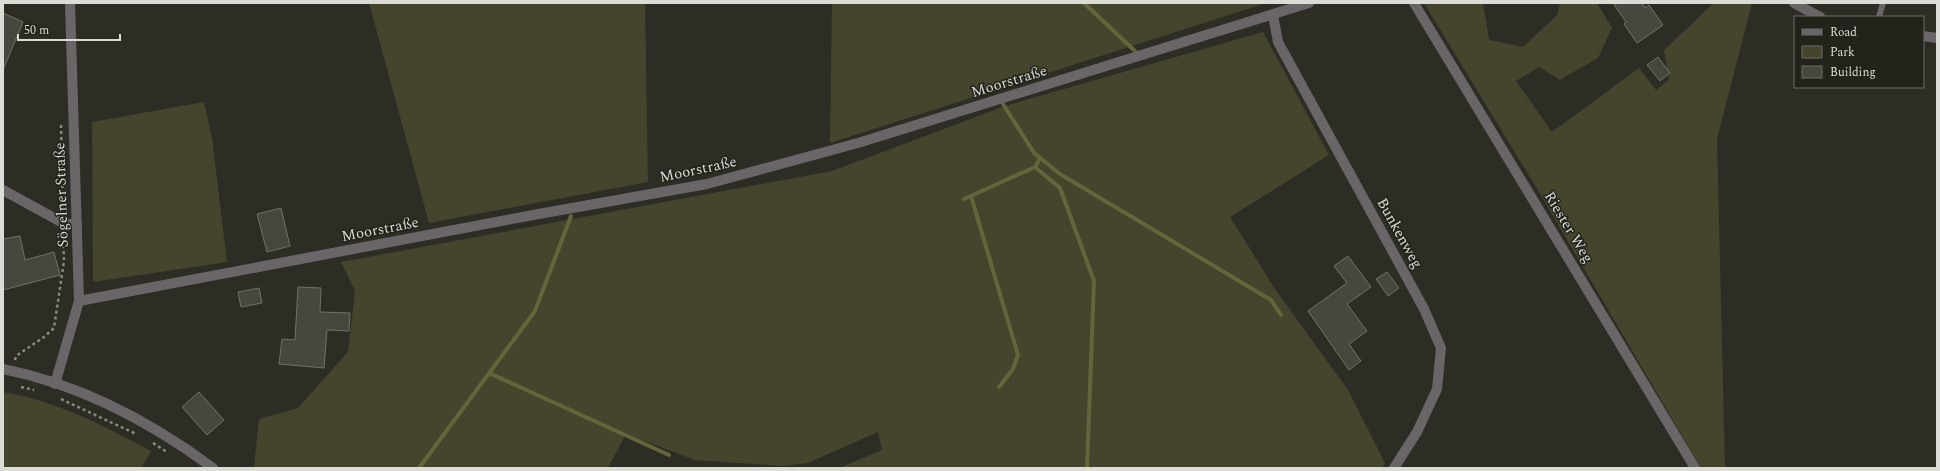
<svg xmlns="http://www.w3.org/2000/svg" width="1940" height="471" font-family="Spectral,serif">
	<style>
		.green { fill: #45452e }
		.lines { fill: none; stroke-linecap: round; stroke-linejoin: round }
		.stream { stroke: #65643b; stroke-width: 4 }
		.building { fill: #47473f; stroke: #717168 }
		.path { stroke: #898982; stroke-width: 2.5; stroke-dasharray: 3 3; stroke-linecap: butt }
		.service { stroke: #6a6668; stroke-width: 6 }
		.minor { stroke: #6a6668; stroke-width: 10 }
		.tertiary { stroke: #6a6668; stroke-width: 10 }
		.labels { text-anchor: middle; stroke-width: 3; stroke-linejoin: round; paint-order: stroke }
		.street-label { font-size: 15px; fill: #dcdcd7; stroke: #23231c }
	</style>
	<rect width="100%" height="100%" fill="#2d2d25"/>
	<g class="green">
		<path d="M 369,3 L 645,3 L 648,182 L 429,223 Z"/>
		<path d="M 832,3 L 1266,3 L 830,143 Z"/>
		<path d="M 1424,3 L 1483,3 L 1489,40 L 1523,47 L 1557,15 L 1560,3 L 1597,3 L 1612,28 L 1598,58 L 1560,80 L 1539,67 L 1516,81 L 1552,132 L 1639,68 L 1656,90 L 1669,80 L 1664,50 L 1714,3 L 1752,3 L 1717,139 L 1725,468 L 1701,468 L 1539,192 Z"/>
		<path d="M 1263,32 L 1329,155 L 1230,217 L 1275,289 L 1348,390 L 1385,463 L 1382,468 L 839,468 L 882,450 L 878,432 L 808,463 L 783,466 L 695,460 L 626,434 L 608,468 L 254,468 L 259,419 L 298,408 L 348,352 L 355,291 L 341,262 L 832,171 L 1005,106 Z"/>
		<path d="M 204,102 L 212,138 L 227,262 L 93,282 L 92,122 Z"/>
		<path d="M 3,392 C 57,401 104,426 151,451 L 141,468 L 3,468 Z"/>
	</g>
	<g class="lines">
		<g class="stream">
			<path d="M 1084,3 L 1136,52"/>
			<path d="M 1003,104 L 1034,153 L 1060,174 L 1271,300 L 1281,315"/>
			<path d="M 1040,158 L 1035,167 L 1060,188 L 1094,281 L 1087,468"/>
			<path d="M 971,196 L 1018,355 L 1013,369 L 999,387"/>
			<path d="M 964,199 L 1035,167"/>
			<path d="M 489,373 L 669,455"/>
			<path d="M 419,468 L 535,311 L 571,216"/>
		</g>
	</g>
	<g class="building">
		<path d="M 1613,3 L 1642,3 L 1645,8 L 1649,5 L 1663,25 L 1637,43 L 1624,24 L 1626,22 Z"/>
		<path d="M 3,13 L 23,22 L 3,70 Z"/>
		<path d="M 1658,57 L 1670,73 L 1660,81 L 1647,65 Z"/>
		<path d="M 281,208 L 290,246 L 267,252 L 257,214 Z"/>
		<path d="M 20,236 L 25,260 L 54,252 L 60,275 L 3,290 L 3,239 Z"/>
		<path d="M 1348,256 L 1371,287 L 1347,304 L 1367,331 L 1349,344 L 1361,361 L 1349,370 L 1308,311 L 1347,283 L 1334,266 Z"/>
		<path d="M 1387,272 L 1399,288 L 1388,296 L 1376,279 Z"/>
		<path d="M 298,287 L 321,288 L 320,312 L 350,313 L 349,331 L 327,330 L 324,368 L 279,364 L 282,339 L 295,340 Z"/>
		<path d="M 259,288 L 262,303 L 241,307 L 238,292 Z"/>
		<path d="M 199,392 L 224,420 L 207,435 L 182,407 Z"/>
	</g>
	<g class="lines">
		<g class="path">
			<path d="M 61,125 L 63,210"/>
			<path d="M 15,360 L 16,356 L 44,337 L 54,328 L 64,261 L 63,233"/>
			<path d="M 21,387 L 34,390"/>
			<path d="M 61,399 L 136,434"/>
			<path d="M 153,443 L 167,452"/>
		</g>
		<path class="service" d="M 1879,17 L 1883,3"/>
		<g class="minor">
			<path d="M 1414,3 L 1695,468"/>
			<path d="M 1794,3 L 1820,17"/>
			<path d="M 1273,15 L 1278,42 L 1424,309 L 1441,348 L 1437,389 L 1417,432 L 1394,468"/>
			<path d="M 1923,36 L 1937,38"/>
			<path d="M 3,190 L 63,223 L 77,225"/>
			<path d="M 79,301 L 533,215 L 707,184 L 858,143 L 1309,3"/>
		</g>
		<g class="tertiary">
			<path d="M 3,369 C 79,384 151,422 213,468"/>
			<path d="M 55,384 L 79,301 L 70,3"/>
		</g>
	</g>
	<g class="labels">
		<g class="street-label">
			<text transform="translate(1009 81) rotate(-17)" y="5">Moorstraße</text>
			<text transform="translate(698 169) rotate(-12)" y="5">Moorstraße</text>
			<text transform="translate(61 195) rotate(-92)" y="5">Sögelner Straße</text>
			<text transform="translate(1569 227) rotate(59)" y="5">Riester Weg</text>
			<text transform="translate(380 229) rotate(-11)" y="5">Moorstraße</text>
			<text transform="translate(1400 233) rotate(61)" y="5">Bunkenweg</text>
		</g>
	</g>
	<rect width="1940" height="471" fill="none" stroke="#dcdcd7" stroke-width="8"/>
	<rect x="1794" y="16" width="130" height="72" fill="#23231c" stroke="#6d6d67"/>
	<rect x="1802" y="29" width="20" height="6" fill="#6a6668" stroke="#6d6d67"/>
	<text x="1830" y="36" font-size="12" fill="#dcdcd7">Road</text>
	<rect x="1802" y="46" width="20" height="12" fill="#45452e" stroke="#6d6d67"/>
	<text x="1830" y="56" font-size="12" fill="#dcdcd7">Park</text>
	<rect x="1802" y="66" width="20" height="12" fill="#47473f" stroke="#6d6d67"/>
	<text x="1830" y="76" font-size="12" fill="#dcdcd7">Building</text>
	<path d="M18 34v6h102v-6" fill="none" stroke="#dcdcd7" stroke-width="2"/>
	<text x="24" y="34" font-size="12" fill="#dcdcd7" stroke="#23231c" stroke-width="3" paint-order="stroke">50 m</text>
</svg>
